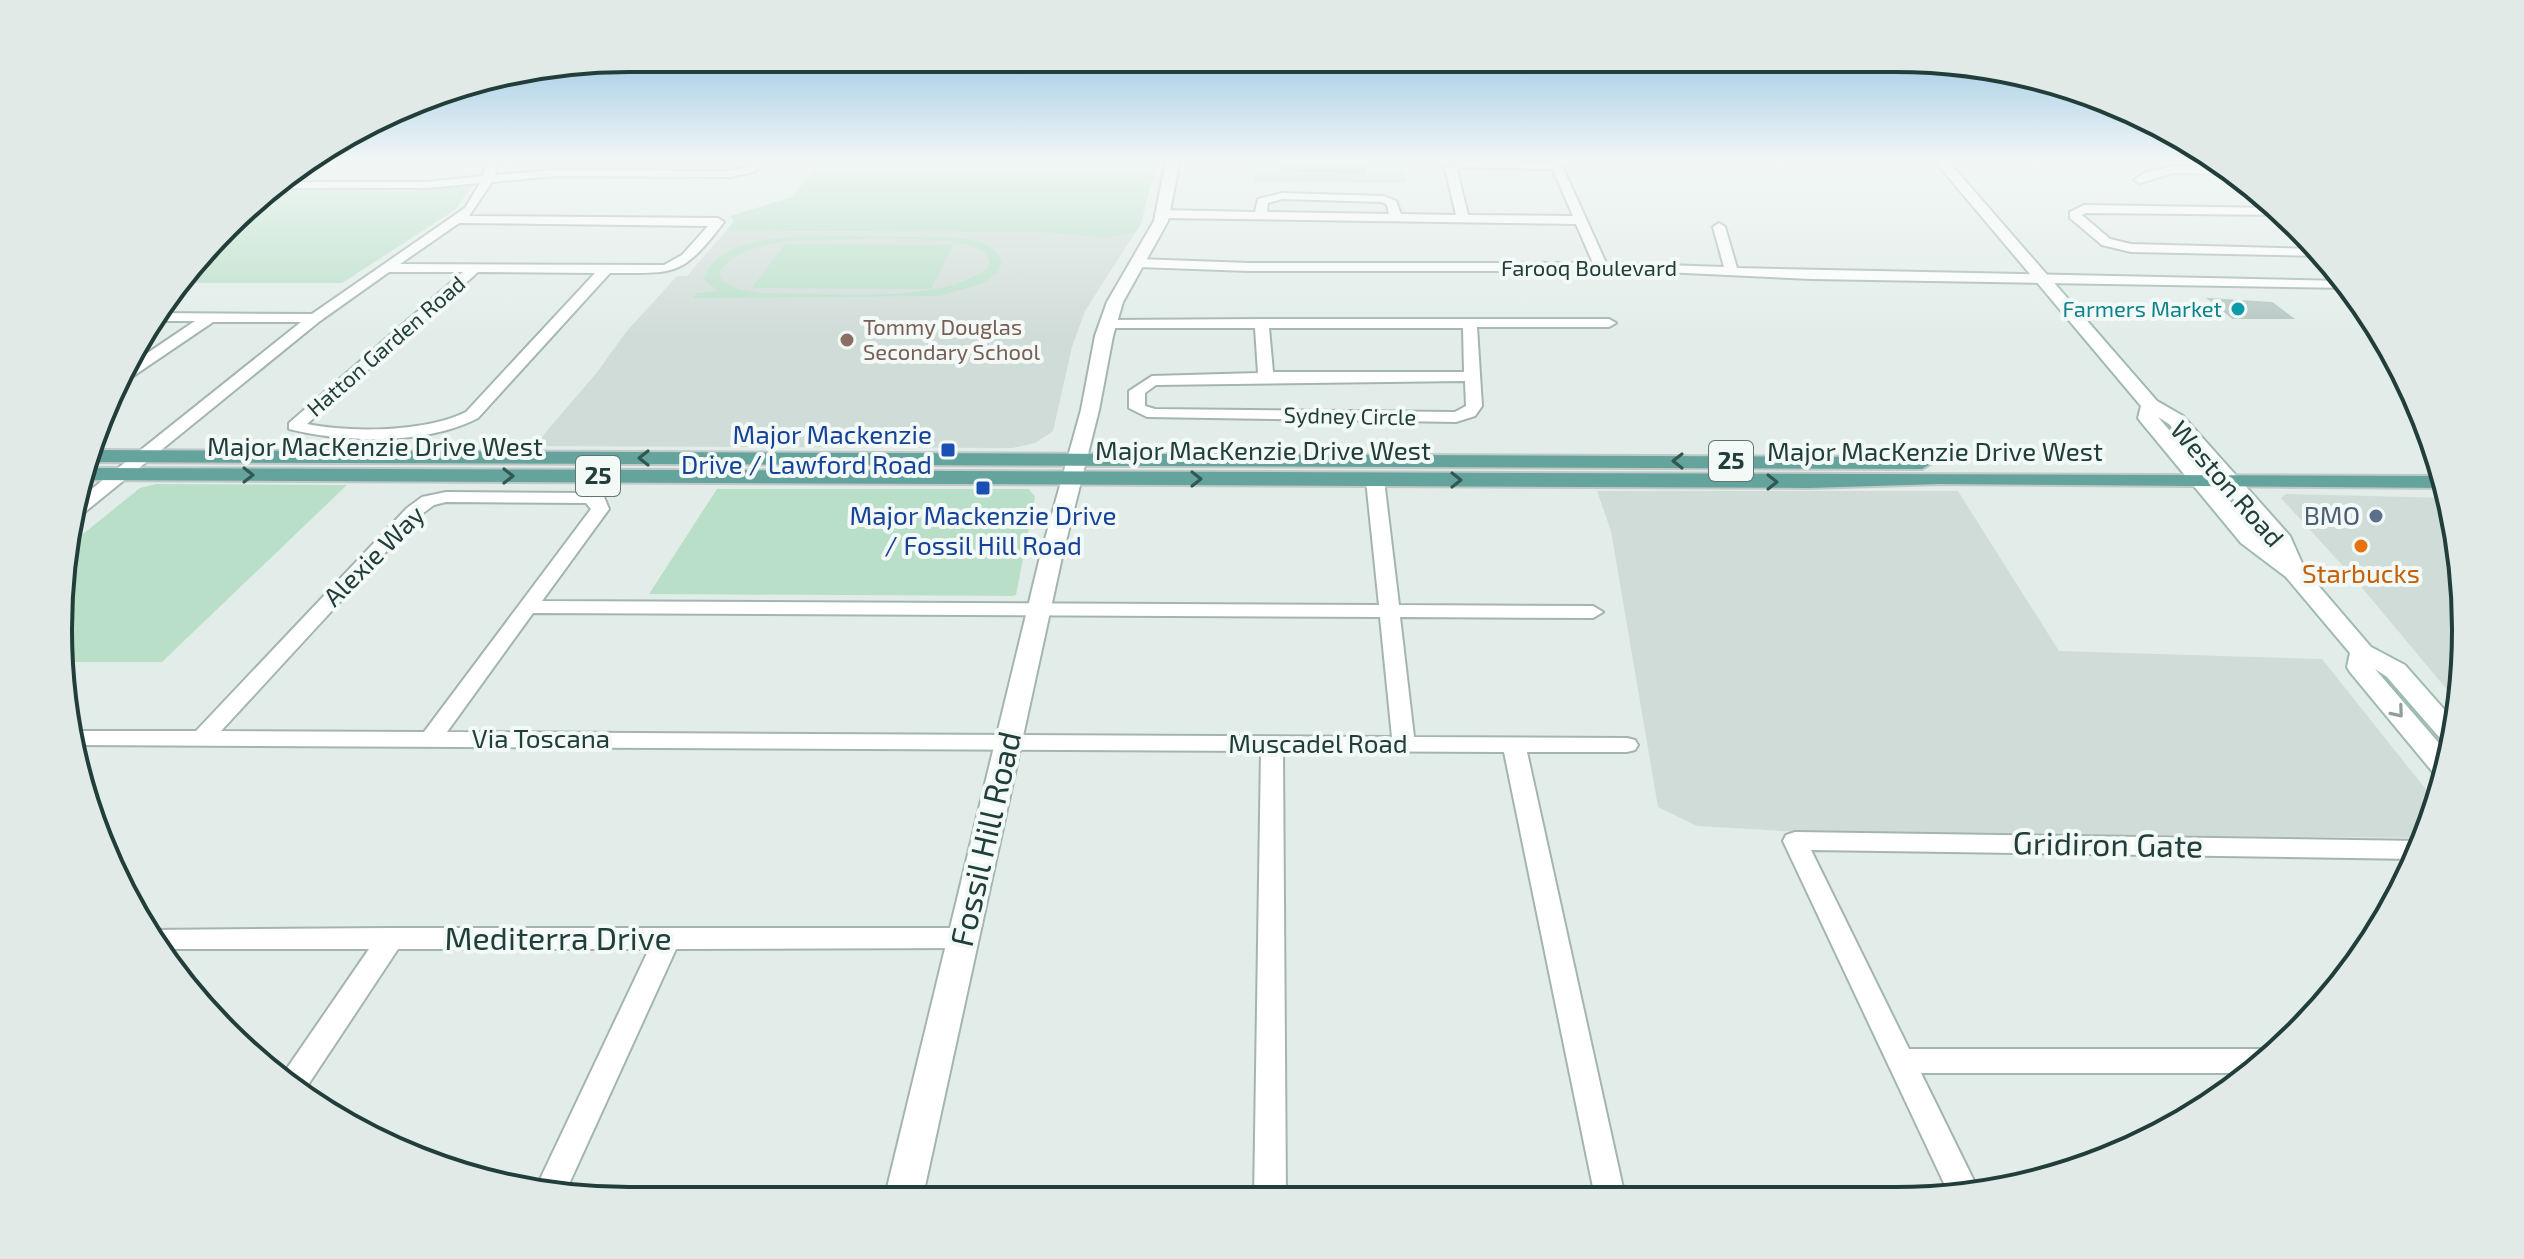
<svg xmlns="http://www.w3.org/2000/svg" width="2524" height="1259" font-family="'Exo 2',sans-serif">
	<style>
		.built { fill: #d0dcd8 }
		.green { fill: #b9dfc9; fill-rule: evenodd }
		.water { fill: #87bdd4 }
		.building { fill: #b7c7c3; stroke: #b4c6c1; stroke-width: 2 }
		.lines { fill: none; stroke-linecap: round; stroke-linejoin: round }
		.minor-casing { stroke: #a4b5b1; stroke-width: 4 }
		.tertiary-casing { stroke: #a4b5b1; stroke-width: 4 }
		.secondary-casing { stroke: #9fb9b3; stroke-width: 4 }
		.primary-casing { stroke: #c1c9c8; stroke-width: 4 }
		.minor { fill: #fff; fill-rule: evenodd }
		.tertiary { fill: #fff; fill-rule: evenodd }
		.secondary { fill: #fff; fill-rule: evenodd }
		.primary { fill: #64a49c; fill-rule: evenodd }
		.oneway { stroke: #325852 }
		.oneway2 { stroke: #909e9c }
		.culture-dot { fill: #0f9aa8; stroke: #f2f9f6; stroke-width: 3 }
		.education-dot { fill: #8d6e63; stroke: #f2f9f6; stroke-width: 3 }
		.transit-dot { fill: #1a4fb4; stroke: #f2f9f6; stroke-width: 3 }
		.service-dot { fill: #5c6f8a; stroke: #f2f9f6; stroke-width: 3 }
		.food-dot { fill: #e8710a; stroke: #f2f9f6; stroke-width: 3 }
		.labels { text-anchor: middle; stroke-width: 8; stroke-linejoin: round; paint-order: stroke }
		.far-street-label { font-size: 22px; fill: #213e3a; stroke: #f2f9f6 }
		.far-culture-label { font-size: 22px; fill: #0d838f; stroke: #f2f9f6; text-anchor: end }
		.far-education-label { font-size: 22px; fill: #785e54; stroke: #f2f9f6; text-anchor: start }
		.shield { fill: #f2f9f6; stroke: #607672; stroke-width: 2 }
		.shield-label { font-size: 24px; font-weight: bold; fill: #213e3a }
		.transit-label { font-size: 26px; fill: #164399; stroke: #f2f9f6; text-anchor: end }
		.street-label { font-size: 26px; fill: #213e3a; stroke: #f2f9f6 }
		.service-label { font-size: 26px; fill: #4e5e75; stroke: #f2f9f6; text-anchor: end }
		.food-label { font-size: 26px; fill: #c56008; stroke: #f2f9f6 }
		.near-street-label { font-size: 32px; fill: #213e3a; stroke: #f2f9f6 }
		.rim { fill: none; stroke: #213e3a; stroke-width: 4 }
	</style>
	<rect width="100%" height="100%" fill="#e2ede9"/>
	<g class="built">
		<path d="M 726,231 L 1034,232 L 1106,238 L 1135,233 L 1085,311 L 1072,347 L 1053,431 L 1035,443 L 1013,448 L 534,446 L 598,371 L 626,332 L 677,276 L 687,276 Z"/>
		<path d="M 1597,491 L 1958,491 L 2059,651 L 2322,659 L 2436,802 L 2425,838 L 1801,832 L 1697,826 L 1658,807 L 1611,531 Z"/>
		<path d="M 2286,494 L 2449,498 L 2455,518 L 2466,630 L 2459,704 L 2353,577 L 2281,498 Z"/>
	</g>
	<g class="green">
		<path d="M 821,160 L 1157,160 L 1141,224 L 1135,233 L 1106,238 L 1034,232 L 726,231 L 734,221 L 730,216 L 792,197 Z"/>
		<path d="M 1255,160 L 1401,160 L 1407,183 L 1254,182 Z"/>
		<path d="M 472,186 L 455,210 L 342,283 L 182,283 L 268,190 L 413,191 Z"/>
		<path d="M 799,236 L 949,237 C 969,239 995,240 1002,262 L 997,272 L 982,284 L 938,296 L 693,298 L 697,293 L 718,291 L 704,279 C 714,243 768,239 799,236 ZM 803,240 C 839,240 958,233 983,251 C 989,255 989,261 989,267 C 941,306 821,293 759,293 L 738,289 L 722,281 L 719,271 C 740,246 772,243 803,240 Z"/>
		<path d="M 785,244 L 953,245 L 931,289 L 752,288 Z"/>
		<path d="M 156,484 L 347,485 L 162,662 L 64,662 L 68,546 L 140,488 Z"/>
		<path d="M 717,489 L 1029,489 L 1035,497 L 1016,595 L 1012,596 L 649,594 Z"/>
	</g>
	<path class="water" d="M 1286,160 L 1371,160 L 1365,173 L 1299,172 L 1282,169 L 1288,165 Z"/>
	<path class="building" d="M 2209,299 L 2272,303 L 2292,318 L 2233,318 Z"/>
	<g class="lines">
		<defs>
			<g id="minor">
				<path d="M 488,160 L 498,160 L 495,175 L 555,170 L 731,171 L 746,167 L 753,160 L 764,160 L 754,172 L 731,177 L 555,176 L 492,182 L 469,216 L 718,218 L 724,222 C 682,277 676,273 610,273 L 478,418 C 426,445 345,443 289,429 L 289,423 L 463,272 L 389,272 L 320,321 L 75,520 L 69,521 L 73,504 L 301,322 L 213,322 L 123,383 L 116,384 L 124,369 L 195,321 L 150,321 L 154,313 L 312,314 L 465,208 L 480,183 L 427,188 L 271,188 L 276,182 L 427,182 L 483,176 ZM 459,223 L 708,226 L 682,255 L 664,265 L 400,264 ZM 478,272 L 595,273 L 466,412 C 426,432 351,433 307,424 Z"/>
				<path d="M 1465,161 L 1552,163 L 1563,168 L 1606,263 L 1724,267 L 1713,227 L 1719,223 L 1725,227 L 1737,268 L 2344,281 L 2350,288 L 1812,279 L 1643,271 L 1249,271 L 1138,267 L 1132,263 L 1138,259 L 1249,263 L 1593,263 L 1576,224 L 1163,218 L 1157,214 L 1163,210 L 1255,212 L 1258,199 L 1282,193 L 1384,196 L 1396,201 L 1401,214 L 1456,215 L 1445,168 ZM 1465,167 L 1550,169 L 1554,172 L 1573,216 L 1468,215 L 1457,170 ZM 1282,199 L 1382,202 L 1387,205 L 1389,214 L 1267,212 L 1268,203 Z"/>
				<path d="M 2173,166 L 2229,168 L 2237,174 L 2173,173 L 2140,183 L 2134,180 L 2146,172 Z"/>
				<path d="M 2084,205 L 2278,208 L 2286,215 L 2086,213 L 2082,215 L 2110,239 L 2131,244 L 2318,249 L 2324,256 L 2131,252 L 2102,245 L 2070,218 L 2070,212 Z"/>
				<path d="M 1262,319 L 1609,319 L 1616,323 L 1609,327 L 1477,327 L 1482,406 L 1475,416 L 1456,422 L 1147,417 L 1129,408 L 1129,391 L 1152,376 L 1258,373 L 1255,328 L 1108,328 L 1101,324 L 1108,320 ZM 1269,328 L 1463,328 L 1464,372 L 1273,372 ZM 1465,381 L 1466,406 L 1455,412 L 1155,409 L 1145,406 L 1145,393 L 1156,385 Z"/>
				<path d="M 1375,475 L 1384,480 L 1399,605 L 1593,606 L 1603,612 L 1593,618 L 1400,617 L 1414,737 L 1627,738 L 1635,740 L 1638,745 L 1635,750 L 1627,752 L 1527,752 L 1625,1197 L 1595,1197 L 1504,752 L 1283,751 L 1286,1199 L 1254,1199 L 1261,751 L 75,745 L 71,731 L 196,731 L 407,508 L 422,497 L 446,492 L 587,493 L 604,497 L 609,509 L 542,601 L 1379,605 L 1366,480 ZM 446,502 L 586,503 L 591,509 L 424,732 L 221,731 L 419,516 L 434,505 ZM 533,613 L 1380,617 L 1392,737 L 447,732 Z"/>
				<path d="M 1795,832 L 2422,841 L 2424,842 L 2416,859 L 1811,850 L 1909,1049 L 2265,1049 L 2273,1052 L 2252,1073 L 1921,1073 L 1980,1193 L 1950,1196 L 1783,841 L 1786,835 Z"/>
				<path d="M 391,928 L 964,928 L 973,931 L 977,938 L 973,945 L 964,948 L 676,949 L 564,1195 L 534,1192 L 649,949 L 398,949 L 304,1091 L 281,1077 L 369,949 L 159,949 L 147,930 Z"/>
			</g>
			<path id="tertiary" d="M 1166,160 L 1180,160 L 1168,221 L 1123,302 L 1113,336 L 1099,410 L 1062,557 L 922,1200 L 884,1200 L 1040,557 L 1081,410 L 1095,336 L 1107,302 L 1154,221 Z"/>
			<path id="secondary" d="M 1934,160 L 1947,160 L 2157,401 L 2183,416 L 2290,536 L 2305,570 L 2371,647 L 2405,665 L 2457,724 L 2453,747 L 2446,745 L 2387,677 L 2375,669 L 2450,756 L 2444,778 L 2436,776 L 2350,672 L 2347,667 L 2350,653 L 2286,577 L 2241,543 L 2141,422 L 2138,418 L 2141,406 ZM 2158,417 L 2169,424 L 2273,545 L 2257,533 Z"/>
			<g id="primary">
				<path d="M 90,450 L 1922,457 L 1932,463 L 1922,469 L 88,462 Z"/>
				<path d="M 84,468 L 2442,476 L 2446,488 L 1939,484 L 1809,488 L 82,480 Z"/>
			</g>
		</defs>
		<use href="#minor" class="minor-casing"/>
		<use href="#tertiary" class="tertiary-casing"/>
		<use href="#secondary" class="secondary-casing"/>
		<use href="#primary" class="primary-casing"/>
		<use href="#minor" class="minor"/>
		<use href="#tertiary" class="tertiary"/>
		<use href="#secondary" class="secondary"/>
		<use href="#primary" class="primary"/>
	</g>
	<defs><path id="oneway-chevron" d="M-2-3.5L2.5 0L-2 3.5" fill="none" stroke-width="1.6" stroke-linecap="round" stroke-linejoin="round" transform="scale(2)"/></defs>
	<g class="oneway">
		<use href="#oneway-chevron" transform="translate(644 458) rotate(-180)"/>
		<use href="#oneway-chevron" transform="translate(1678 461) rotate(-180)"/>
		<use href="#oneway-chevron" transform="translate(248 475)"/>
		<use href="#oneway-chevron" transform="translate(508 476)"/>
		<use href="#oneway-chevron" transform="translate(1196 479)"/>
		<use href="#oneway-chevron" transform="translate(1456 480)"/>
		<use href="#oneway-chevron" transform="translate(1772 482)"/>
	</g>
	<use class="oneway2" href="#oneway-chevron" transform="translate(2398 712) rotate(50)"/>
	<linearGradient id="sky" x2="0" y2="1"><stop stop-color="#81b8e0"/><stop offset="0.48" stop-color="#f2f7f5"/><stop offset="1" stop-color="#f2f7f5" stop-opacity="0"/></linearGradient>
	<rect width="2524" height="336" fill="url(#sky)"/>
	<circle class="culture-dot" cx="2238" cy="309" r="8"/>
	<circle class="education-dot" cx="847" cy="340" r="8"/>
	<g class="transit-dot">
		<rect x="940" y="442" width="16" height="16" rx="4"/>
		<rect x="975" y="480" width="16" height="16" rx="4"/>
	</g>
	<circle class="service-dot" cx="2376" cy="516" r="8"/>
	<circle class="food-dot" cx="2361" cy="546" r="8"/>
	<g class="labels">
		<g class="far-street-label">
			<text x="1589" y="276">Farooq Boulevard</text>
			<text transform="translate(386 346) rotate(-41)" y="8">Hatton Garden Road</text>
			<text transform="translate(1350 416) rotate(1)" y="8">Sydney Circle</text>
		</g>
		<g class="far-culture-label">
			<text x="2222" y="317">Farmers Market</text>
		</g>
		<g class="far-education-label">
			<text x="863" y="335">Tommy Douglas<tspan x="863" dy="25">Secondary School</tspan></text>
		</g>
		<g class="shield">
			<rect x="1709" y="441" width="44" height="40" rx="6"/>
			<rect x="576" y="456" width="44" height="40" rx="6"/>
		</g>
		<g class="shield-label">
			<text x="1731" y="469">25</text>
			<text x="598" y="484">25</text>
		</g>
		<g class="transit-label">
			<text x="932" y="444">Major Mackenzie<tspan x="932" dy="30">Drive / Lawford Road</tspan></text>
			<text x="983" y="525" text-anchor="middle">Major Mackenzie Drive<tspan x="983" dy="30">/ Fossil Hill Road</tspan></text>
		</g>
		<g class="street-label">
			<text x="375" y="456">Major MacKenzie Drive West</text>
			<text x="1263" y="460">Major MacKenzie Drive West</text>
			<text x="1935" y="461">Major MacKenzie Drive West</text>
			<text transform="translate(2227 484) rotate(49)" y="9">Weston Road</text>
			<text transform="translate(374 556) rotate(-45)" y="9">Alexie Way</text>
			<text x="541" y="748">Via Toscana</text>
			<text x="1318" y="753">Muscadel Road</text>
		</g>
		<g class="service-label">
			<text x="2360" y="525">BMO</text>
		</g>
		<g class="food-label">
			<text x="2361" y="583">Starbucks</text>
		</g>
		<g class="near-street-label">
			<text transform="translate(986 839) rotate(-77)" y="11">Fossil Hill Road</text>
			<text transform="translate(2108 845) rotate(1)" y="11">Gridiron Gate</text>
			<text x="558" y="950">Mediterra Drive</text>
		</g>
	</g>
	<path d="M0 0H2524V1259H0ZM629 72H1895A557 557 0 0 1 2452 629V630A557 557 0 0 1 1895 1187H629A557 557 0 0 1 72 630V629A557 557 0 0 1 629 72Z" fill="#e1eae7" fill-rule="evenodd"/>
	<path class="rim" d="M629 72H1895A557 557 0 0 1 2452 629V630A557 557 0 0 1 1895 1187H629A557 557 0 0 1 72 630V629A557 557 0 0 1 629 72Z"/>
</svg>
